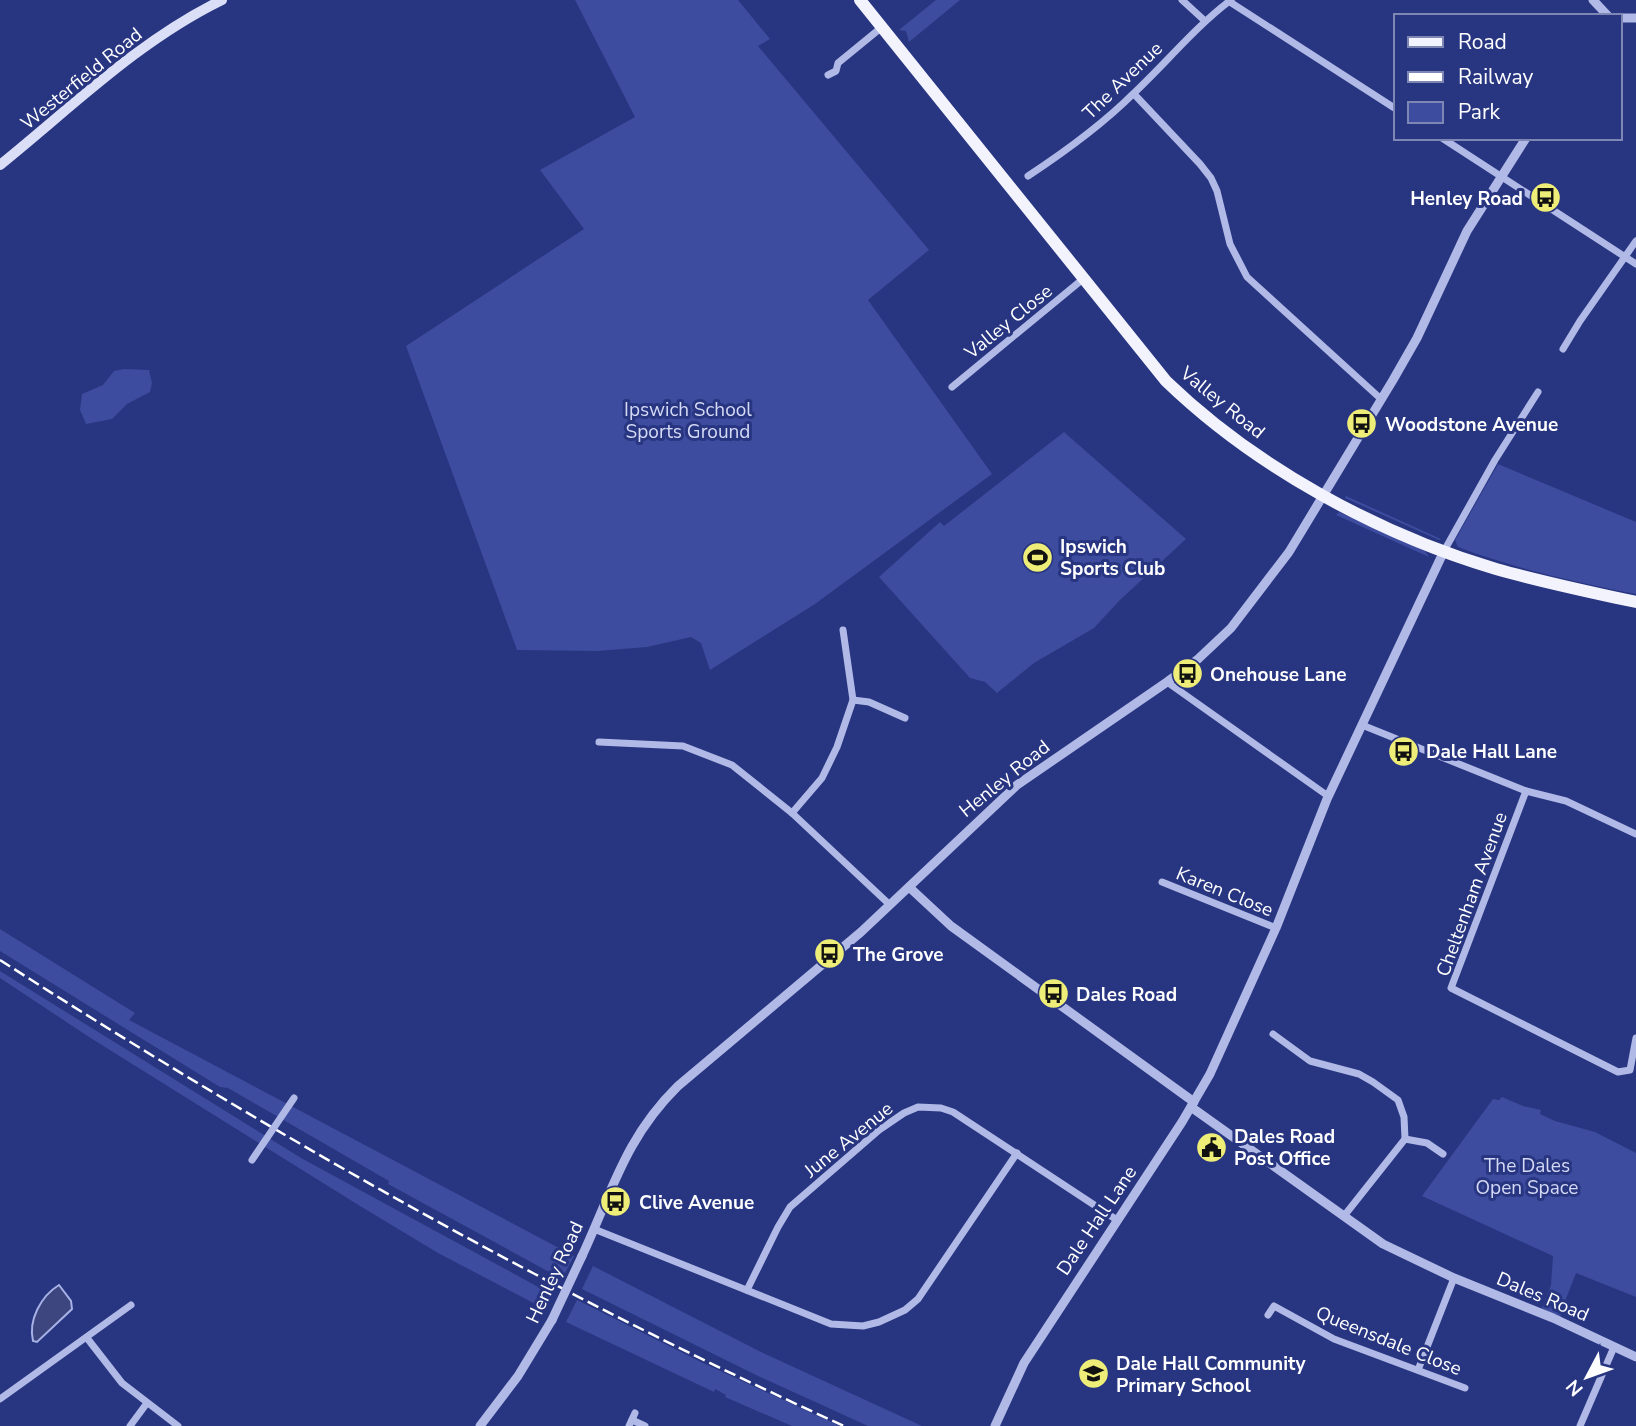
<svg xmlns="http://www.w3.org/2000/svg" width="1636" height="1426" font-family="'Nunito Sans',sans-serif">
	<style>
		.green { fill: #3d4c9e }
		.water { fill: #3d467e; stroke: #a6b1e6; stroke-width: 2 }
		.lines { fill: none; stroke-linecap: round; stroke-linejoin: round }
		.minor { stroke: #b1b9e6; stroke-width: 7 }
		.tertiary { stroke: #b1b9e6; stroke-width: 9 }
		.secondary { stroke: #dadef6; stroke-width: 10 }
		.primary { stroke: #f2f3fd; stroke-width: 12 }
		.rail { stroke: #fff; stroke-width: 2.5; stroke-dasharray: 12 5; stroke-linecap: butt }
		.minor-bridge { stroke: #b1b9e6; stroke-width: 7 }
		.tertiary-bridge { stroke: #b1b9e6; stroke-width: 9 }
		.labels { text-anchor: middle; stroke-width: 6; stroke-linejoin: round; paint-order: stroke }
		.street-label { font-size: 19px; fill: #fff; stroke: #283581 }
		.poi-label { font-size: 19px; font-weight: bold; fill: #fff; stroke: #283581; text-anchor: start }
		.park-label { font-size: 19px; fill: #d4d9f5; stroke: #283581 }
	</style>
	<rect width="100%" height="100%" fill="#283581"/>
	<g class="green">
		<path d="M 575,0 L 738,0 L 770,39 L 758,46 L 929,250 L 868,300 L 992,474 L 815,604 L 710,670 L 701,643 L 691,637 L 647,647 L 597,651 L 517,650 L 406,346 L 584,229 L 540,170 L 635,117 Z"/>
		<path d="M 936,0 L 960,0 L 909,42 L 906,31 L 899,30 Z"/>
		<path d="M 124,369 L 149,370 L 152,383 L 150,392 L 127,404 L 112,419 L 86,424 L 80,410 L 82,394 L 103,385 L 114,371 Z"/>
		<path d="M 1064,432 L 1186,539 L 1120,600 L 1094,628 L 1034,663 L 997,693 L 985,682 L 970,678 L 879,577 L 940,522 L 944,526 Z"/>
		<path d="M 1498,464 L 1636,522 L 1636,594 C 1576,582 1516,569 1458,547 L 1455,540 Z"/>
		<path d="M 1346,496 L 1441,539 L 1439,540 L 1345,498 Z"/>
		<path d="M 1339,512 L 1425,551 L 1429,557 L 1336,515 Z"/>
		<path d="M 0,929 L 135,1013 L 129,1020 L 574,1256 L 562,1279 L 388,1184 L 389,1181 L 228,1088 L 220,1087 L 0,951 Z"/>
		<path d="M 0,971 L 301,1158 L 553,1295 L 543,1308 L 438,1253 L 360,1206 L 89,1037 L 0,978 Z"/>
		<path d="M 1502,1097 L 1523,1106 L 1541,1110 L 1540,1114 L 1555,1121 L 1595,1132 L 1636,1153 L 1636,1297 L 1576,1273 L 1562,1309 L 1560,1319 L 1542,1308 L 1551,1285 L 1553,1256 L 1422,1196 L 1493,1099 L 1499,1100 Z"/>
		<path d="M 593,1266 L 761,1352 L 922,1426 L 868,1426 L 756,1375 L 582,1289 Z"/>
		<path d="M 577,1300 L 703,1363 L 840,1426 L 792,1426 L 725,1397 L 726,1395 L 715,1389 L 714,1392 L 566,1322 Z"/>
	</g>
	<path class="water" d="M 59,1285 L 71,1301 L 72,1309 L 37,1342 L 33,1341 C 28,1320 41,1296 59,1285 Z"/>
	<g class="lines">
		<g class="minor">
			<path d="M 1182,0 L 1205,21"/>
			<path d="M 1230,2 L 1396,109"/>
			<path d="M 828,75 L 836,71 L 838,63 L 882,27"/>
			<path d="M 1134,94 L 1200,164 L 1211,178 L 1217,191 L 1230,244 L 1247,277 L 1381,399"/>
			<path d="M 1442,138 L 1636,264"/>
			<path d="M 1028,176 C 1066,151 1102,125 1134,93 C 1167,62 1196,26 1231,0"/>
			<path d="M 1563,349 L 1580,321 L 1636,241"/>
			<path d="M 952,387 L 1083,279"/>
			<path d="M 1444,551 L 1495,460 L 1538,392"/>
			<path d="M 1167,682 L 1328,796"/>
			<path d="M 853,700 L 869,702 L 905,718"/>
			<path d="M 1362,725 L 1526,791 L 1566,801 L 1636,834"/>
			<path d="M 599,742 L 683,746 L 732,765 L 792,813 L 890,905"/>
			<path d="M 1526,791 L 1451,988 L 1618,1072 L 1630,1070 L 1636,1038"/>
			<path d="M 792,813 L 822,778 L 837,747 L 853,700 L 843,630"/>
			<path d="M 1162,882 L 1276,928"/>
			<path d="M 1273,1034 L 1310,1061 L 1359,1074 L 1373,1082 L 1398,1100 L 1404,1117 L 1405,1139 L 1344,1216"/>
			<path d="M 1405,1139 L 1427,1143 L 1443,1154"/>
			<path d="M 594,1229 L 831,1324 L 863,1326 L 879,1322 L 905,1310 L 918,1299 L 1017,1153"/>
			<path d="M 747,1290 L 778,1227 L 790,1207 L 879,1130 L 904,1113 L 918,1107 L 941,1108 L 953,1112 L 1117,1220"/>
			<path d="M 1268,1315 L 1274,1306 L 1334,1339 L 1465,1388"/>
			<path d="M 87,1338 L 122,1383 L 178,1426"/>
			<path d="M 1418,1370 L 1454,1278"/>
			<path d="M 0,1399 L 131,1305"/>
			<path d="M 632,1420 L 645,1426"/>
			<path d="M 130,1426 L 147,1403"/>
			<path d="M 629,1426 L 635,1413"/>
			<path d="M 1580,1426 L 1614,1347"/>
		</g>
		<g class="tertiary">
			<path d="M 1593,0 L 1608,16"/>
			<path d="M 1620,18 L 1636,18"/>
			<path d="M 909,887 L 951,926 L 1194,1102"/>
			<path d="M 1191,1107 L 1383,1244 L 1454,1278 L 1553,1318 L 1636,1357"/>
			<path d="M 582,1256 C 612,1192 625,1138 678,1086 L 861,932 L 1017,785 L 1167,682 L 1197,660 L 1231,628 L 1289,552 L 1393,380 L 1417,338 L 1467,231 L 1526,138"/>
			<path d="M 480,1426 L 518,1376 L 552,1320"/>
			<path d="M 995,1426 L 1024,1363 L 1182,1122 L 1210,1074 L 1276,928 L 1327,799 L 1444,551"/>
		</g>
		<path class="secondary" d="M 0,165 C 72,107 138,41 222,0"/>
		<path class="primary" d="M 860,0 L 1166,381 C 1255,467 1378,534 1496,569 C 1542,582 1589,592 1636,602"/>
		<path class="rail" d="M 0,960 C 271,1134 551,1293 844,1426"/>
		<path class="minor-bridge" d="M 252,1160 L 294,1098"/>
		<path class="tertiary-bridge" d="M 552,1320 L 582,1256"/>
	</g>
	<defs>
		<symbol id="bus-disc" viewBox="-11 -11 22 22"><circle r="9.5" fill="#eded78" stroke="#283581"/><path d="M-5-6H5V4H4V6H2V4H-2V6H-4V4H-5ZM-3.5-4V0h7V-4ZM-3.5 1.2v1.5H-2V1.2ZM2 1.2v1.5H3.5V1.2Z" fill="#111"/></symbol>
		<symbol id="stadium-disc" viewBox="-11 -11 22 22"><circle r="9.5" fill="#eded78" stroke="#283581"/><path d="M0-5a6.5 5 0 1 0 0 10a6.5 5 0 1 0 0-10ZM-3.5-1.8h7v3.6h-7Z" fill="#111"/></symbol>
		<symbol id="civic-disc" viewBox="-11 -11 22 22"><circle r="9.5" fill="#eded78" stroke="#283581"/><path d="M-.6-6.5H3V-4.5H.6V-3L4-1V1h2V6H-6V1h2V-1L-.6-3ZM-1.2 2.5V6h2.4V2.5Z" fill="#111"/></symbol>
		<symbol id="school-disc" viewBox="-11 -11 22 22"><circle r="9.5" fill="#eded78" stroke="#283581"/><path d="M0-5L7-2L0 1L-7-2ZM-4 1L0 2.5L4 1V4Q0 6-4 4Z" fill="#111"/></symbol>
	</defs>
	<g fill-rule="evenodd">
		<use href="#bus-disc" x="1528" y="180" width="35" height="35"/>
		<use href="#bus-disc" x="1344" y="406" width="35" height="35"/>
		<use href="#stadium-disc" x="1020" y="540" width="35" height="35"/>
		<use href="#bus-disc" x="1170" y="656" width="35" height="35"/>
		<use href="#bus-disc" x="1386" y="734" width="35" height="35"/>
		<use href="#bus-disc" x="812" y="936" width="35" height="35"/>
		<use href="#bus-disc" x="1036" y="976" width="35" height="35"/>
		<use href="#civic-disc" x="1194" y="1130" width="35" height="35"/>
		<use href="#bus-disc" x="598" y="1184" width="35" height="35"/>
		<use href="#school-disc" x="1076" y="1356" width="35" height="35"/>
	</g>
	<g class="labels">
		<g class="street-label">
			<text transform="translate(81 78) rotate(-39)" y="7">Westerfield Road</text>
			<text transform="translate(1122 80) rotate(-44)" y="7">The Avenue</text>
			<text transform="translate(1008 321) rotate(-39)" y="7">Valley Close</text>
			<text transform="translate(1223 402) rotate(39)" y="7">Valley Road</text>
			<text transform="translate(1004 778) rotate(-39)" y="7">Henley Road</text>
			<text transform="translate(1225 891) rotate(22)" y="7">Karen Close</text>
			<text transform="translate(1471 894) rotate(-70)" y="7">Cheltenham Avenue</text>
			<text transform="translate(848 1139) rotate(-39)" y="7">June Avenue</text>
			<text transform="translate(1096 1220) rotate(-56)" y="7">Dale Hall Lane</text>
			<text transform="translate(554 1272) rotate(-65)" y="7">Henley Road</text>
			<text transform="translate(1543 1296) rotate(23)" y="7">Dales Road</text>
			<text transform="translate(1389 1340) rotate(22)" y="7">Queensdale Close</text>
		</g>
		<g class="poi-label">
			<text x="1523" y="205" text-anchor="end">Henley Road</text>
			<text x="1385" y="431">Woodstone Avenue</text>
			<text x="1060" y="553">Ipswich<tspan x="1060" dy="22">Sports Club</tspan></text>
			<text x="1210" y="681">Onehouse Lane</text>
			<text x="1426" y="758">Dale Hall Lane</text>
			<text x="853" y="961">The Grove</text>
			<text x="1076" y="1001">Dales Road</text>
			<text x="1234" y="1143">Dales Road<tspan x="1234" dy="22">Post Office</tspan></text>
			<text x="639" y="1209">Clive Avenue</text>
			<text x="1116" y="1370">Dale Hall Community<tspan x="1116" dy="22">Primary School</tspan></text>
		</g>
		<g class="park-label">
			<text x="688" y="416">Ipswich School<tspan x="688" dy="22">Sports Ground</tspan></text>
			<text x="1527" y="1172">The Dales<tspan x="1527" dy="22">Open Space</tspan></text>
		</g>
	</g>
	<rect x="1394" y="14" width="228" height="126" fill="#283581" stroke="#7e86b3" stroke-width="2"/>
	<rect x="1408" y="37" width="35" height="10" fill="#f2f3fd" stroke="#7e86b3" stroke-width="2"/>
	<text x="1458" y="49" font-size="21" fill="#ffffff">Road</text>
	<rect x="1408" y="72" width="35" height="10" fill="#ffffff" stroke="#7e86b3" stroke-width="2"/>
	<text x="1458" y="84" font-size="21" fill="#ffffff">Railway</text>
	<rect x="1408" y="102" width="35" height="21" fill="#3d4c9e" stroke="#7e86b3" stroke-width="2"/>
	<text x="1458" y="119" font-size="21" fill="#ffffff">Park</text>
	<g transform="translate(1587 1377) rotate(229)" stroke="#283581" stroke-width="5" paint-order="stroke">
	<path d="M0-5L12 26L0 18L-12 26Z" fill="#ffffff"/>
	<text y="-10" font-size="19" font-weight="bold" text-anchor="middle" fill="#ffffff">N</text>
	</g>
</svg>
